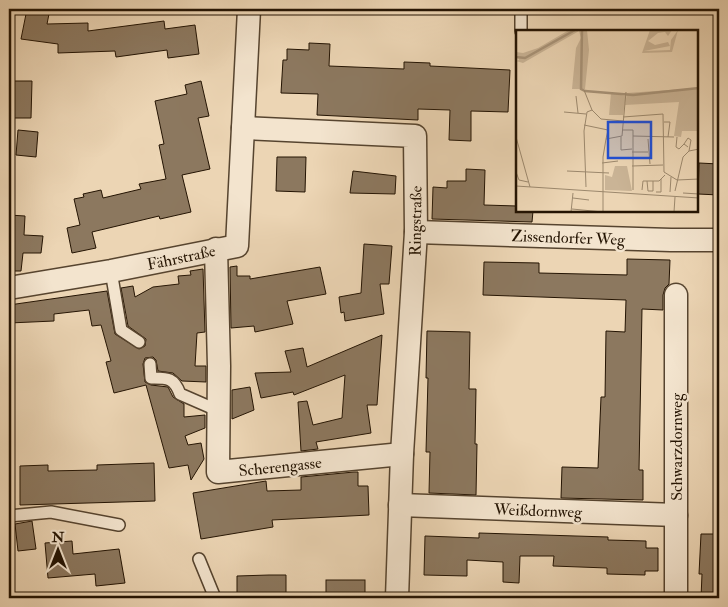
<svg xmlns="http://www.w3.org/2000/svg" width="728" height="607" font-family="'IM FELL Double Pica',serif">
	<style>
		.building { fill: #8c785f; stroke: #241403 }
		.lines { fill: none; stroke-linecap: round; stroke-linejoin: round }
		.lane-casing { stroke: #56442f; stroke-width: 14 }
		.street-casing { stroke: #56442f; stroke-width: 25 }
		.lane { stroke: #f3e4ce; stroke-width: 11 }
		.street { stroke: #f3e4ce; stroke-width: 22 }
		.labels { text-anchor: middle; stroke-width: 5; stroke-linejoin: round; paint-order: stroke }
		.street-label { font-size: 16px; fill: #241403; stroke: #f3e4ce }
		.inset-river { fill: none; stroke: #a89378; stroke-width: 2.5 }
		.inset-road { fill: none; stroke: #9c886d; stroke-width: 1 }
		.view { fill: #1d4ed8; fill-opacity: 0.15; stroke: #1d4ed8; stroke-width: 2.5 }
		.inset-edge { fill: none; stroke: #241403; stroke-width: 2.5 }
	</style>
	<rect width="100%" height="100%" fill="#ecd5b4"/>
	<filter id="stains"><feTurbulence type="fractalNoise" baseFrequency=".004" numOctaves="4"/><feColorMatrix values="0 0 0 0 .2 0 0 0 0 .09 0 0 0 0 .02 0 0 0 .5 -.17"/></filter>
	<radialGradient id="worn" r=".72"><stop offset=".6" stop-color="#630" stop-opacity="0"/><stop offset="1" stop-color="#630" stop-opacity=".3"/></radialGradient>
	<g class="building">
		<path d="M 27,9 L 49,14 L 47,24 L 88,23 L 88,31 L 164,21 L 165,29 L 195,25 L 199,54 L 168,58 L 167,50 L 116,57 L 115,51 L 58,53 L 58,44 L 21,39 Z"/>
		<path d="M 309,43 L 330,44 L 329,66 L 404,69 L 404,62 L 430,63 L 430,66 L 510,70 L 508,112 L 471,111 L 471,141 L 449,140 L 450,110 L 418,109 L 418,120 L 317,115 L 318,94 L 281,93 L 283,60 L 287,60 L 287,49 L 309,50 Z"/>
		<path d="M 9,81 L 32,81 L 31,118 L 13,118 L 13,112 L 9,112 Z"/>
		<path d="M 201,81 L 209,116 L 198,118 L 210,169 L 182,175 L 191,212 L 160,219 L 159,216 L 92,232 L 96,248 L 72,253 L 67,228 L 80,225 L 74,199 L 84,197 L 83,194 L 101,190 L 103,198 L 141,189 L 139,184 L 166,179 L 159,145 L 164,144 L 155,101 L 187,94 L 185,85 Z"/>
		<path d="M 18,130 L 38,132 L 36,157 L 16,155 Z"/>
		<path d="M 277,157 L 306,157 L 305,192 L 276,191 Z"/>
		<path d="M 699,163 L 719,164 L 719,195 L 698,194 Z"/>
		<path d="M 466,169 L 485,170 L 484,205 L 517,206 L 517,211 L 533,211 L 532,222 L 432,219 L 433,187 L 447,188 L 447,181 L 466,181 Z"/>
		<path d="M 353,171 L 396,176 L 395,194 L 350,193 Z"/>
		<path d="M 9,215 L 25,216 L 24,235 L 43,236 L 41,253 L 23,253 L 21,271 L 9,271 Z"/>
		<path d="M 364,244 L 392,246 L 389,284 L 380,284 L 384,314 L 345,321 L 344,312 L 341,313 L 339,297 L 361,293 Z"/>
		<path d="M 627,259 L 670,260 L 669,284 L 665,288 L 663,295 L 663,310 L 642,309 L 639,470 L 643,470 L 643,500 L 561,498 L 562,467 L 598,468 L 601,397 L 605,397 L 606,331 L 625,332 L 626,300 L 483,295 L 484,262 L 539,263 L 539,273 L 627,275 Z"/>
		<path d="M 237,266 L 237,276 L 250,276 L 250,279 L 320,267 L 326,294 L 287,301 L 293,324 L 255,332 L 254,326 L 231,328 L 230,267 Z"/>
		<path d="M 203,269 L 205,332 L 197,333 L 195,366 L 206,366 L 206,382 L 182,381 L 173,373 L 158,371 L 156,360 L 153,357 L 145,358 L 143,364 L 145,382 L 151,385 L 168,387 L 173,397 L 184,404 L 184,417 L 205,415 L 205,428 L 185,436 L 188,445 L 201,443 L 204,459 L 191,480 L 188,465 L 169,468 L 146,385 L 114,393 L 106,362 L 111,361 L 101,325 L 92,326 L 89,310 L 54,314 L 54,321 L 9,323 L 9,305 L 107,291 L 115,334 L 139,349 L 145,346 L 146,339 L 128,326 L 121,288 L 133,286 L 135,297 L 153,287 L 179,284 L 178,276 L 191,275 L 190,271 Z"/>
		<path d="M 427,331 L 470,332 L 469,389 L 476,389 L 475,444 L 477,444 L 476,495 L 429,493 L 430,452 L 426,452 L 428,378 L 426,378 Z"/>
		<path d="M 382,335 L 377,405 L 367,405 L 371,433 L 316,442 L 318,449 L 301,451 L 298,402 L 307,401 L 313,425 L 342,418 L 345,375 L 294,395 L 293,392 L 261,398 L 255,373 L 291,372 L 285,351 L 303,348 L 307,367 Z"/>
		<path d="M 250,387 L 254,410 L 232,419 L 232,390 Z"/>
		<path d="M 154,463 L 155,501 L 20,505 L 20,466 L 48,465 L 48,471 L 97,470 L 97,465 Z"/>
		<path d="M 354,472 L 358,472 L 358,486 L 368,486 L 369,515 L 272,520 L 273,527 L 201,539 L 193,493 L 266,481 L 267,491 L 301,490 L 301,477 Z"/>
		<path d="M 32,521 L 36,549 L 18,551 L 15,524 Z"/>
		<path d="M 479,533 L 608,537 L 608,540 L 646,541 L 646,548 L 658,548 L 658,571 L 645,571 L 645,575 L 607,574 L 607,568 L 553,566 L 554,556 L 520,556 L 519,583 L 503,582 L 503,562 L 467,560 L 467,576 L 424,575 L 425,536 L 479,538 Z"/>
		<path d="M 701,534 L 719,534 L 719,598 L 701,598 L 702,574 L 699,574 Z"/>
		<path d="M 72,541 L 73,554 L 119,549 L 125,583 L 96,586 L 95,574 L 48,578 L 45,543 Z"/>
		<path d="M 269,575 L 286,575 L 286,598 L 237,598 L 237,576 Z"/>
		<rect x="326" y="580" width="39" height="18"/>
	</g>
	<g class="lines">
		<defs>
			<g id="lane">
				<path d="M 521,31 L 521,9"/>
				<path d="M 111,271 L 121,330 L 139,342"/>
				<path d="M 150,364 L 151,378 C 167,378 174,377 180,394 L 219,411"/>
				<path d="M 9,516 L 51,512 L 119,525"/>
				<path d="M 199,559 L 215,598"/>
			</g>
			<g id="street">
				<path d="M 243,128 L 415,136 L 416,232 L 402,454 L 397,598"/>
				<path d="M 416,232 L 671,240 L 719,240"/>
				<path d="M 216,249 L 219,366 L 218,472 L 402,454"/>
				<path d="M 9,288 L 111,271 L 237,246 L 249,9"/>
				<path d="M 676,295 L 676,598"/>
				<path d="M 400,505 L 676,515"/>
			</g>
		</defs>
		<use href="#lane" class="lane-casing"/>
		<use href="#street" class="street-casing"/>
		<use href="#lane" class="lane"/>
		<use href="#street" class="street"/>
	</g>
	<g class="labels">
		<g class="street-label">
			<text transform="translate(415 221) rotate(-89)" y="6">Ringstraße</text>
			<text transform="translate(568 237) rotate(2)" y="6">Zissendorfer Weg</text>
			<text transform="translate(181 257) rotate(-12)" y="6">Fährstraße</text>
			<text transform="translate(676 447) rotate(-90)" y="6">Schwarzdornweg</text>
			<text transform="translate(280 466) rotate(-6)" y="6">Scherengasse</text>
			<text transform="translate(538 510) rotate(2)" y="6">Weißdornweg</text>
		</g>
	</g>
	<g transform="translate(516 30)">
		<rect width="182" height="182" fill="#ecd5b4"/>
		<path d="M 53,0 L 71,0 L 73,20 L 69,59 L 56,59 L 60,18 L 65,8 L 63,1 L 7,33 L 0,31 L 3,30 L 0,22 L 7,23 L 22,18 ZM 134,0 L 156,0 L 152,6 L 149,2 L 142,3 L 132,11 L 139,15 L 152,12 L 154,16 L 128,21 L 154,20 L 155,10 L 162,0 L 156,22 L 126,23 ZM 182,58 L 182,109 L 182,101 L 166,101 L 165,107 L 158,106 L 163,72 L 109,75 L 111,63 ZM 95,63 L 110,66 L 107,85 L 93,85 ZM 99,136 L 111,136 L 116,161 L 89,160 L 89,145 L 96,147 Z" fill="#cab496"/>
		<path class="inset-river" d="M 66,0 L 65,59 L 69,61 L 117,65 L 183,58M 0,27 L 9,28 L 59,0"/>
		<path class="inset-road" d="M 68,60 L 76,80M 60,66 L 62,83M 48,82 L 70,84M 107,87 L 147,84 L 148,142 L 161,150 L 183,149M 148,92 L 154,92 L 152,107M 68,95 L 92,100 L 90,109M 107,100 L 117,100 L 117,160M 117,106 L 158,107M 0,107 L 14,157M 105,107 L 105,120 L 116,119M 161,107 L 160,117 L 163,119 L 168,114M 132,109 L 134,134M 172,117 L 168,114 L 172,108 L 175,110 L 173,121M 116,122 L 132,122M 86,133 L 102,131M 116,136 L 147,135M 51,141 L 93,143M 0,142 L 3,150 L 12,152M 131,151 L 132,161 L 137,161 L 137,151M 0,156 L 183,168M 70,157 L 68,101 L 71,82 L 76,80 L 85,89 L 107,91M 126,160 L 127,151 L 143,151 L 149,145M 159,161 L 167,127 L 173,121 L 183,119M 140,162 L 145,162 L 145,149M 154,162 L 155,147M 167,163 L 183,164M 57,168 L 73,170M 56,179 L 87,182M 55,182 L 57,163M 87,182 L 87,127 L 90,109 L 106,106 L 110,62M 158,182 L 159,167"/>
		<path class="view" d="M 92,92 L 135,92 L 135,128 L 92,128 Z"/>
		<rect width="182" height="182" class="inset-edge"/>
	</g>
	<rect width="728" height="607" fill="none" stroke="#ecd5b4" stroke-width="30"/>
	<rect x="10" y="10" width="708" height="587" fill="none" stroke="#241403" stroke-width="2.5"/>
	<rect x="15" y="15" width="698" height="577" fill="none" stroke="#241403"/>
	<g transform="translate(58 550)" stroke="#f3e4ce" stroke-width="4" paint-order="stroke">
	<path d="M0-4L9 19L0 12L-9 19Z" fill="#241403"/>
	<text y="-8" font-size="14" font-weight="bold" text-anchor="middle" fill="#241403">N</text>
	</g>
	<rect width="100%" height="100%" filter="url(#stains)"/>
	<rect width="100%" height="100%" fill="url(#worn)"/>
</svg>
